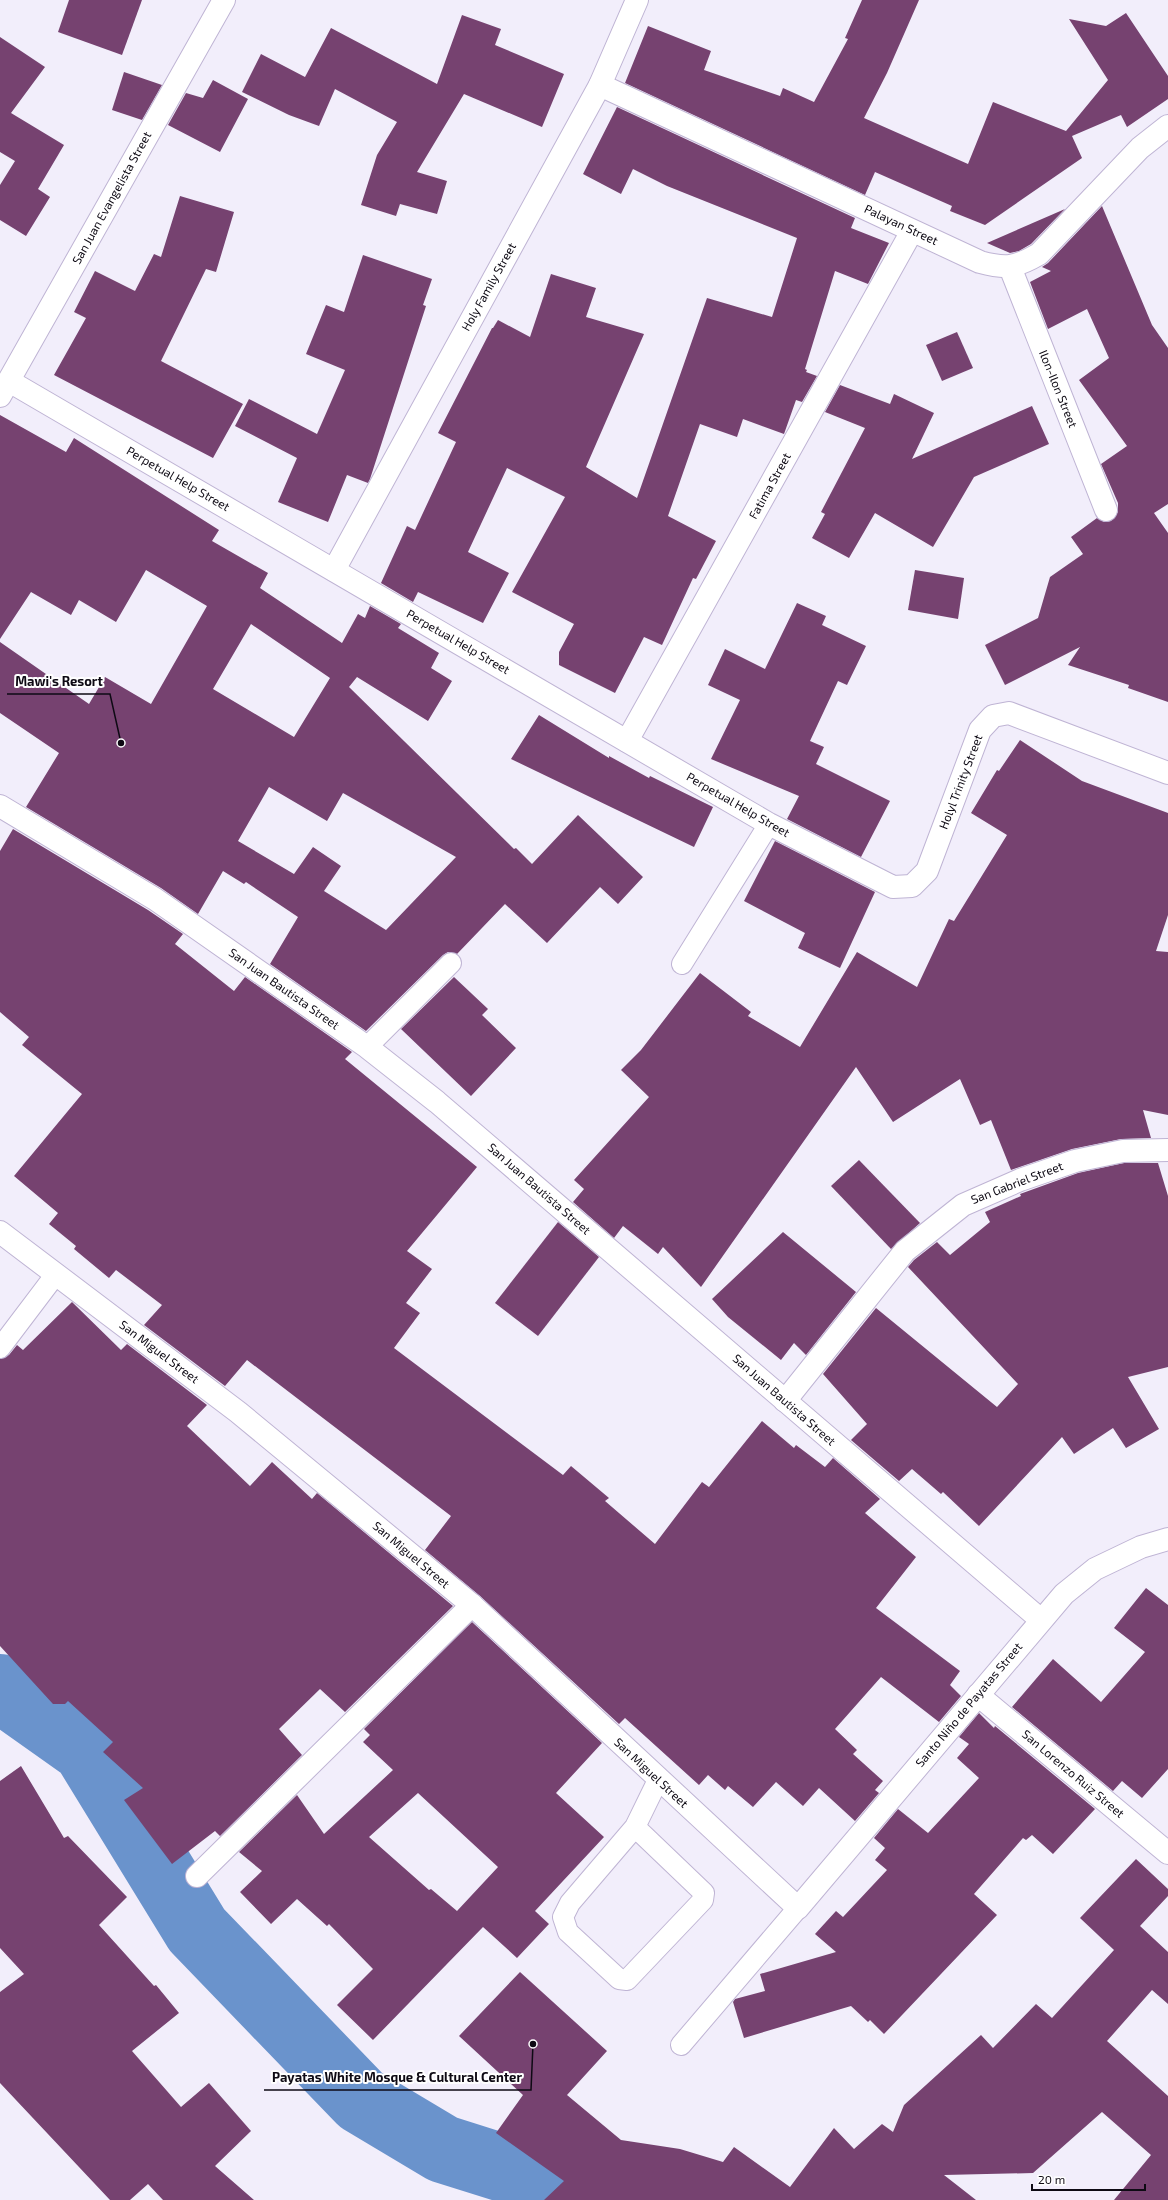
<svg xmlns="http://www.w3.org/2000/svg" width="1168" height="2200" font-family="'Exo 2',sans-serif">
	<style>
		.lines { fill: none; stroke-linecap: round; stroke-linejoin: round }
		.river { stroke: #6a93cc; stroke-width: 68 }
		.building { fill: #764270; fill-rule: evenodd }
		.service-casing { stroke: #bfb4d4; stroke-width: 22 }
		.minor-casing { stroke: #bfb4d4; stroke-width: 24 }
		.service { stroke: #fff; stroke-width: 20 }
		.minor { stroke: #fff; stroke-width: 22 }
		.labels { text-anchor: middle; stroke-width: 4; stroke-linejoin: round; paint-order: stroke }
		.street-label { font-size: 12px; fill: #0e0a14; stroke: #fff }
		.leader { fill: none; stroke: #0e0a14; stroke-width: 1.5 }
		.callout-dot { fill: #0e0a14; stroke: #fff; stroke-width: 1.5 }
		.callout-label { font-size: 13px; text-anchor: middle; font-weight: bold; fill: #0e0a14; stroke: #fff; stroke-width: 4; stroke-linejoin: round; paint-order: stroke }
	</style>
	<rect width="100%" height="100%" fill="#f2eefb"/>
	<g class="lines">
		<path class="river" d="M 0,1688 L 86,1749 L 197,1930 L 361,2100 L 443,2149 L 548,2182 L 568,2200"/>
	</g>
	<g class="building">
		<path d="M 69,0 L 142,0 L 122,55 L 58,32 Z"/>
		<path d="M 862,0 L 919,0 L 887,73 L 864,118 L 968,164 L 993,102 L 1066,131 L 1108,80 L 1069,19 L 1106,26 L 1126,13 L 1168,76 L 1168,99 L 1127,127 L 1121,115 L 1072,136 L 1082,158 L 985,225 L 950,211 L 952,206 L 875,172 L 865,195 L 625,83 L 648,26 L 711,51 L 704,70 L 780,96 L 783,88 L 814,102 L 848,39 L 845,38 Z"/>
		<path d="M 462,15 L 501,29 L 495,45 L 564,74 L 542,127 L 464,94 L 417,172 L 447,181 L 437,214 L 400,204 L 396,216 L 361,205 L 377,155 L 397,122 L 335,89 L 319,126 L 289,115 L 242,92 L 261,54 L 305,77 L 331,28 L 437,84 Z"/>
		<path d="M 0,37 L 45,67 L 11,113 L 64,145 L 38,189 L 50,197 L 26,236 L 0,220 L 0,185 L 15,161 L 0,152 Z"/>
		<path d="M 124,72 L 162,85 L 142,120 L 112,110 Z"/>
		<path d="M 213,80 L 248,99 L 220,152 L 168,125 L 186,93 L 203,98 Z"/>
		<path d="M 617,107 L 855,218 L 851,228 L 889,243 L 868,284 L 835,271 L 805,369 L 807,370 L 806,372 L 817,376 L 802,402 L 796,400 L 784,434 L 743,419 L 737,437 L 700,424 L 668,516 L 716,541 L 696,579 L 693,578 L 662,645 L 644,637 L 615,693 L 559,665 L 559,652 L 574,624 L 512,592 L 565,497 L 507,468 L 468,552 L 509,573 L 483,623 L 418,592 L 413,602 L 381,583 L 407,526 L 415,530 L 456,442 L 438,433 L 492,328 L 493,328 L 498,320 L 530,337 L 551,274 L 596,288 L 586,317 L 644,334 L 586,467 L 637,498 L 707,298 L 772,317 L 797,238 L 667,186 L 633,169 L 621,194 L 583,174 Z"/>
		<path d="M 180,196 L 234,212 L 216,272 L 206,269 L 161,361 L 243,404 L 213,458 L 54,375 L 86,318 L 74,312 L 95,271 L 135,291 L 154,254 L 161,257 Z"/>
		<path d="M 1102,206 L 1152,325 L 1168,348 L 1168,504 L 1154,513 L 1168,533 L 1168,702 L 1128,688 L 1129,685 L 1068,665 L 1080,647 L 1005,685 L 985,645 L 1038,618 L 1050,577 L 1083,554 L 1071,537 L 1097,518 L 1104,522 L 1111,521 L 1118,512 L 1118,503 L 1101,464 L 1127,446 L 1079,380 L 1109,358 L 1087,309 L 1048,329 L 1030,282 L 1051,271 L 1042,267 L 1048,263 Z"/>
		<path d="M 1065,209 L 1031,244 L 1019,251 L 1010,253 L 987,243 Z"/>
		<path d="M 363,255 L 432,279 L 423,305 L 426,306 L 370,479 L 368,483 L 347,475 L 328,522 L 278,502 L 297,458 L 235,426 L 249,399 L 317,434 L 345,370 L 306,354 L 326,305 L 344,312 Z"/>
		<path d="M 957,332 L 973,368 L 942,381 L 926,345 Z"/>
		<path d="M 840,385 L 890,404 L 894,394 L 934,413 L 912,459 L 1032,406 L 1049,444 L 974,477 L 933,547 L 875,513 L 849,558 L 812,538 L 825,514 L 821,512 L 865,428 L 825,412 Z"/>
		<path d="M 0,415 L 66,452 L 74,438 L 219,530 L 212,541 L 268,573 L 260,588 L 342,643 L 358,614 L 365,618 L 370,606 L 401,624 L 398,628 L 439,653 L 431,668 L 452,681 L 428,721 L 357,677 L 349,687 L 514,849 L 516,848 L 532,864 L 578,815 L 643,877 L 618,904 L 600,887 L 547,943 L 505,904 L 457,954 L 448,952 L 443,955 L 366,1031 L 270,964 L 298,917 L 246,882 L 244,884 L 223,871 L 198,914 L 161,888 L 26,807 L 59,753 L 0,713 L 0,642 L 89,704 L 105,677 L 151,704 L 207,606 L 146,570 L 116,622 L 79,600 L 71,615 L 31,592 L 0,639 ZM 251,624 L 330,678 L 294,737 L 213,689 ZM 269,787 L 327,821 L 343,793 L 456,857 L 386,930 L 324,891 L 341,866 L 313,847 L 294,874 L 238,841 Z"/>
		<path d="M 915,570 L 964,578 L 958,619 L 908,610 Z"/>
		<path d="M 797,603 L 826,616 L 822,625 L 866,646 L 847,685 L 838,681 L 810,741 L 824,747 L 816,764 L 890,801 L 861,857 L 787,819 L 799,796 L 711,759 L 740,700 L 708,685 L 725,649 L 765,669 Z"/>
		<path d="M 539,715 L 609,758 L 609,756 L 649,778 L 650,776 L 713,807 L 694,847 L 511,759 Z"/>
		<path d="M 1020,740 L 1082,781 L 1168,813 L 1168,915 L 1156,951 L 1168,952 L 1168,1115 L 1143,1110 L 1151,1138 L 1121,1139 L 1072,1149 L 1011,1170 L 991,1120 L 980,1125 L 960,1079 L 893,1122 L 856,1067 L 701,1287 L 663,1247 L 658,1254 L 623,1226 L 614,1238 L 573,1202 L 584,1189 L 574,1180 L 649,1097 L 621,1070 L 641,1050 L 700,973 L 751,1012 L 748,1016 L 800,1047 L 857,952 L 917,987 L 949,919 L 954,921 L 1007,835 L 971,813 L 997,770 L 999,771 Z"/>
		<path d="M 13,829 L 148,910 L 183,934 L 175,944 L 234,991 L 245,977 L 352,1052 L 345,1059 L 477,1167 L 407,1251 L 432,1269 L 406,1303 L 420,1313 L 394,1348 L 563,1475 L 571,1466 L 609,1498 L 605,1501 L 655,1544 L 702,1482 L 709,1487 L 762,1421 L 794,1448 L 796,1445 L 825,1467 L 833,1458 L 880,1499 L 865,1513 L 916,1557 L 876,1608 L 960,1671 L 950,1685 L 961,1696 L 939,1722 L 881,1677 L 835,1729 L 857,1750 L 853,1754 L 883,1781 L 875,1790 L 879,1793 L 855,1821 L 819,1788 L 803,1806 L 776,1782 L 753,1807 L 728,1786 L 725,1790 L 708,1775 L 699,1785 L 625,1718 L 619,1724 L 480,1596 L 425,1550 L 451,1516 L 247,1360 L 225,1386 L 144,1325 L 162,1305 L 116,1270 L 109,1278 L 74,1249 L 76,1246 L 49,1224 L 58,1213 L 14,1176 L 82,1094 L 22,1045 L 29,1037 L 0,1012 L 0,851 Z"/>
		<path d="M 775,841 L 875,892 L 840,968 L 798,948 L 805,933 L 744,901 Z"/>
		<path d="M 454,977 L 488,1009 L 482,1015 L 516,1048 L 471,1096 L 401,1029 Z"/>
		<path d="M 859,1160 L 920,1223 L 891,1249 L 831,1186 Z"/>
		<path d="M 1124,1163 L 1158,1163 L 1168,1196 L 1168,1367 L 1128,1377 L 1159,1429 L 1126,1448 L 1113,1428 L 1074,1454 L 1062,1437 L 979,1526 L 943,1492 L 941,1494 L 912,1469 L 899,1481 L 851,1440 L 867,1424 L 823,1374 L 876,1308 L 997,1407 L 1018,1384 L 908,1267 L 914,1260 L 937,1242 L 950,1255 L 990,1222 L 985,1212 L 1021,1196 L 1020,1194 L 1078,1173 Z"/>
		<path d="M 558,1222 L 599,1257 L 538,1336 L 495,1303 Z"/>
		<path d="M 783,1232 L 856,1292 L 806,1355 L 794,1343 L 781,1360 L 728,1317 L 712,1299 Z"/>
		<path d="M 72,1302 L 121,1350 L 127,1344 L 207,1405 L 187,1426 L 250,1486 L 272,1462 L 312,1499 L 317,1493 L 453,1606 L 345,1712 L 320,1689 L 279,1729 L 302,1755 L 220,1836 L 215,1831 L 172,1864 L 124,1800 L 143,1788 L 103,1752 L 113,1742 L 68,1701 L 65,1704 L 53,1704 L 0,1646 L 0,1359 L 9,1355 L 17,1345 L 23,1350 Z"/>
		<path d="M 1146,1588 L 1168,1605 L 1168,1769 L 1142,1798 L 1122,1781 L 1113,1791 L 1012,1707 L 1053,1659 L 1101,1702 L 1145,1652 L 1114,1628 Z"/>
		<path d="M 472,1622 L 602,1743 L 556,1793 L 604,1837 L 535,1911 L 549,1924 L 517,1958 L 483,1927 L 373,2040 L 337,2005 L 373,1969 L 329,1924 L 327,1926 L 297,1899 L 271,1924 L 240,1892 L 262,1871 L 239,1852 L 297,1795 L 324,1834 L 393,1770 L 363,1742 L 370,1735 L 364,1729 ZM 418,1793 L 498,1867 L 457,1911 L 431,1889 L 429,1890 L 369,1837 Z"/>
		<path d="M 979,1713 L 994,1728 L 995,1726 L 1095,1809 L 1053,1854 L 1032,1835 L 1026,1840 L 1023,1838 L 974,1894 L 997,1915 L 884,2034 L 870,2020 L 868,2022 L 851,2006 L 744,2038 L 733,2002 L 735,1999 L 765,1991 L 760,1974 L 836,1952 L 815,1934 L 836,1911 L 843,1917 L 887,1870 L 875,1860 L 885,1848 L 874,1838 L 898,1809 L 928,1833 L 979,1778 L 957,1758 L 969,1744 L 959,1737 Z"/>
		<path d="M 21,1766 L 64,1838 L 68,1836 L 127,1897 L 99,1925 L 154,1986 L 156,1985 L 179,2013 L 132,2051 L 181,2107 L 209,2083 L 251,2131 L 215,2166 L 254,2200 L 163,2200 L 148,2184 L 130,2200 L 110,2200 L 0,2083 L 0,1992 L 24,1974 L 0,1948 L 0,1781 Z"/>
		<path d="M 1136,1859 L 1168,1889 L 1168,1896 L 1140,1926 L 1168,1952 L 1168,2004 L 1152,1990 L 1107,2041 L 1168,2096 L 1168,2200 L 1114,2200 L 1151,2155 L 1102,2112 L 1033,2173 L 944,2175 L 976,2200 L 544,2200 L 564,2181 L 496,2133 L 523,2095 L 459,2036 L 520,1972 L 607,2051 L 567,2095 L 621,2140 L 680,2149 L 723,2162 L 734,2147 L 790,2187 L 834,2128 L 854,2149 L 882,2124 L 893,2132 L 904,2105 L 981,2035 L 993,2048 L 1036,2004 L 1052,2018 L 1114,1950 L 1080,1918 Z"/>
	</g>
	<g class="lines">
		<defs>
			<g id="service">
				<path d="M 682,964 L 769,824"/>
				<path d="M 367,1047 L 451,963"/>
				<path d="M 0,1348 L 56,1274"/>
				<path d="M 635,1827 L 704,1893 L 703,1900 L 627,1980 L 619,1979 L 568,1932 L 563,1917 L 570,1903 L 635,1827 L 658,1780"/>
				<path d="M 681,2045 L 798,1908"/>
			</g>
			<g id="minor">
				<path d="M 600,85 L 980,262 C 1006,269 1015,268 1039,254 L 1140,148 L 1168,126"/>
				<path d="M 1010,267 L 1106,510"/>
				<path d="M 9,381 L 769,824 L 893,887 L 912,886 L 927,871 L 980,730 L 993,716 L 1009,713 L 1168,773"/>
				<path d="M 0,396 L 224,0"/>
				<path d="M 334,570 L 600,85 L 637,0"/>
				<path d="M 627,741 L 912,231"/>
				<path d="M 0,806 L 155,899 L 367,1047 L 437,1102 L 1041,1620"/>
				<path d="M 0,1232 L 238,1412 L 472,1605 L 798,1908 L 1064,1594 L 1095,1569 L 1141,1547 L 1168,1539"/>
				<path d="M 785,1401 L 905,1251 L 963,1205 L 1020,1180 L 1075,1161 L 1123,1151 L 1168,1150"/>
				<path d="M 978,1695 L 1168,1853"/>
				<path d="M 197,1876 L 472,1605"/>
			</g>
		</defs>
		<use href="#service" class="service-casing"/>
		<use href="#minor" class="minor-casing"/>
		<use href="#service" class="service"/>
		<use href="#minor" class="minor"/>
	</g>
	<g class="labels">
		<g class="street-label">
			<text transform="translate(112 198) rotate(-61)" y="4">San Juan Evangelista Street</text>
			<text transform="translate(901 225) rotate(25)" y="4">Palayan Street</text>
			<text transform="translate(489 287) rotate(-61)" y="4">Holy Family Street</text>
			<text transform="translate(1058 389) rotate(68)" y="4">Ilon-Ilon Street</text>
			<text transform="translate(178 479) rotate(30)" y="4">Perpetual Help Street</text>
			<text transform="translate(770 486) rotate(-61)" y="4">Fatima Street</text>
			<text transform="translate(458 642) rotate(30)" y="4">Perpetual Help Street</text>
			<text transform="translate(961 782) rotate(-69)" y="4">Holyl Trinity Street</text>
			<text transform="translate(738 805) rotate(30)" y="4">Perpetual Help Street</text>
			<text transform="translate(284 989) rotate(35)" y="4">San Juan Bautista Street</text>
			<text transform="translate(1017 1183) rotate(-21)" y="4">San Gabriel Street</text>
			<text transform="translate(539 1189) rotate(41)" y="4">San Juan Bautista Street</text>
			<text transform="translate(159 1352) rotate(37)" y="4">San Miguel Street</text>
			<text transform="translate(784 1400) rotate(41)" y="4">San Juan Bautista Street</text>
			<text transform="translate(411 1555) rotate(40)" y="4">San Miguel Street</text>
			<text transform="translate(969 1705) rotate(-50)" y="4">Santo Niño de Payatas Street</text>
			<text transform="translate(651 1773) rotate(43)" y="4">San Miguel Street</text>
			<text transform="translate(1073 1774) rotate(40)" y="4">San Lorenzo Ruiz Street</text>
		</g>
	</g>
	<path class="leader" d="M121 743L110 694H7M533 2044L531 2090H264"/>
	<g class="callout-dot">
		<circle cx="121" cy="743" r="4"/>
		<circle cx="533" cy="2044" r="4"/>
	</g>
	<g class="callout-label">
		<text x="59" y="686">Mawi's Resort</text>
		<text x="397" y="2082">Payatas White Mosque &amp; Cultural Center</text>
	</g>
	<path d="M1032 2184v6h113v-6" fill="none" stroke="#0e0a14" stroke-width="2"/>
	<text x="1038" y="2184" font-size="12" fill="#0e0a14" stroke="#ffffff" stroke-width="3" paint-order="stroke">20 m</text>
</svg>
